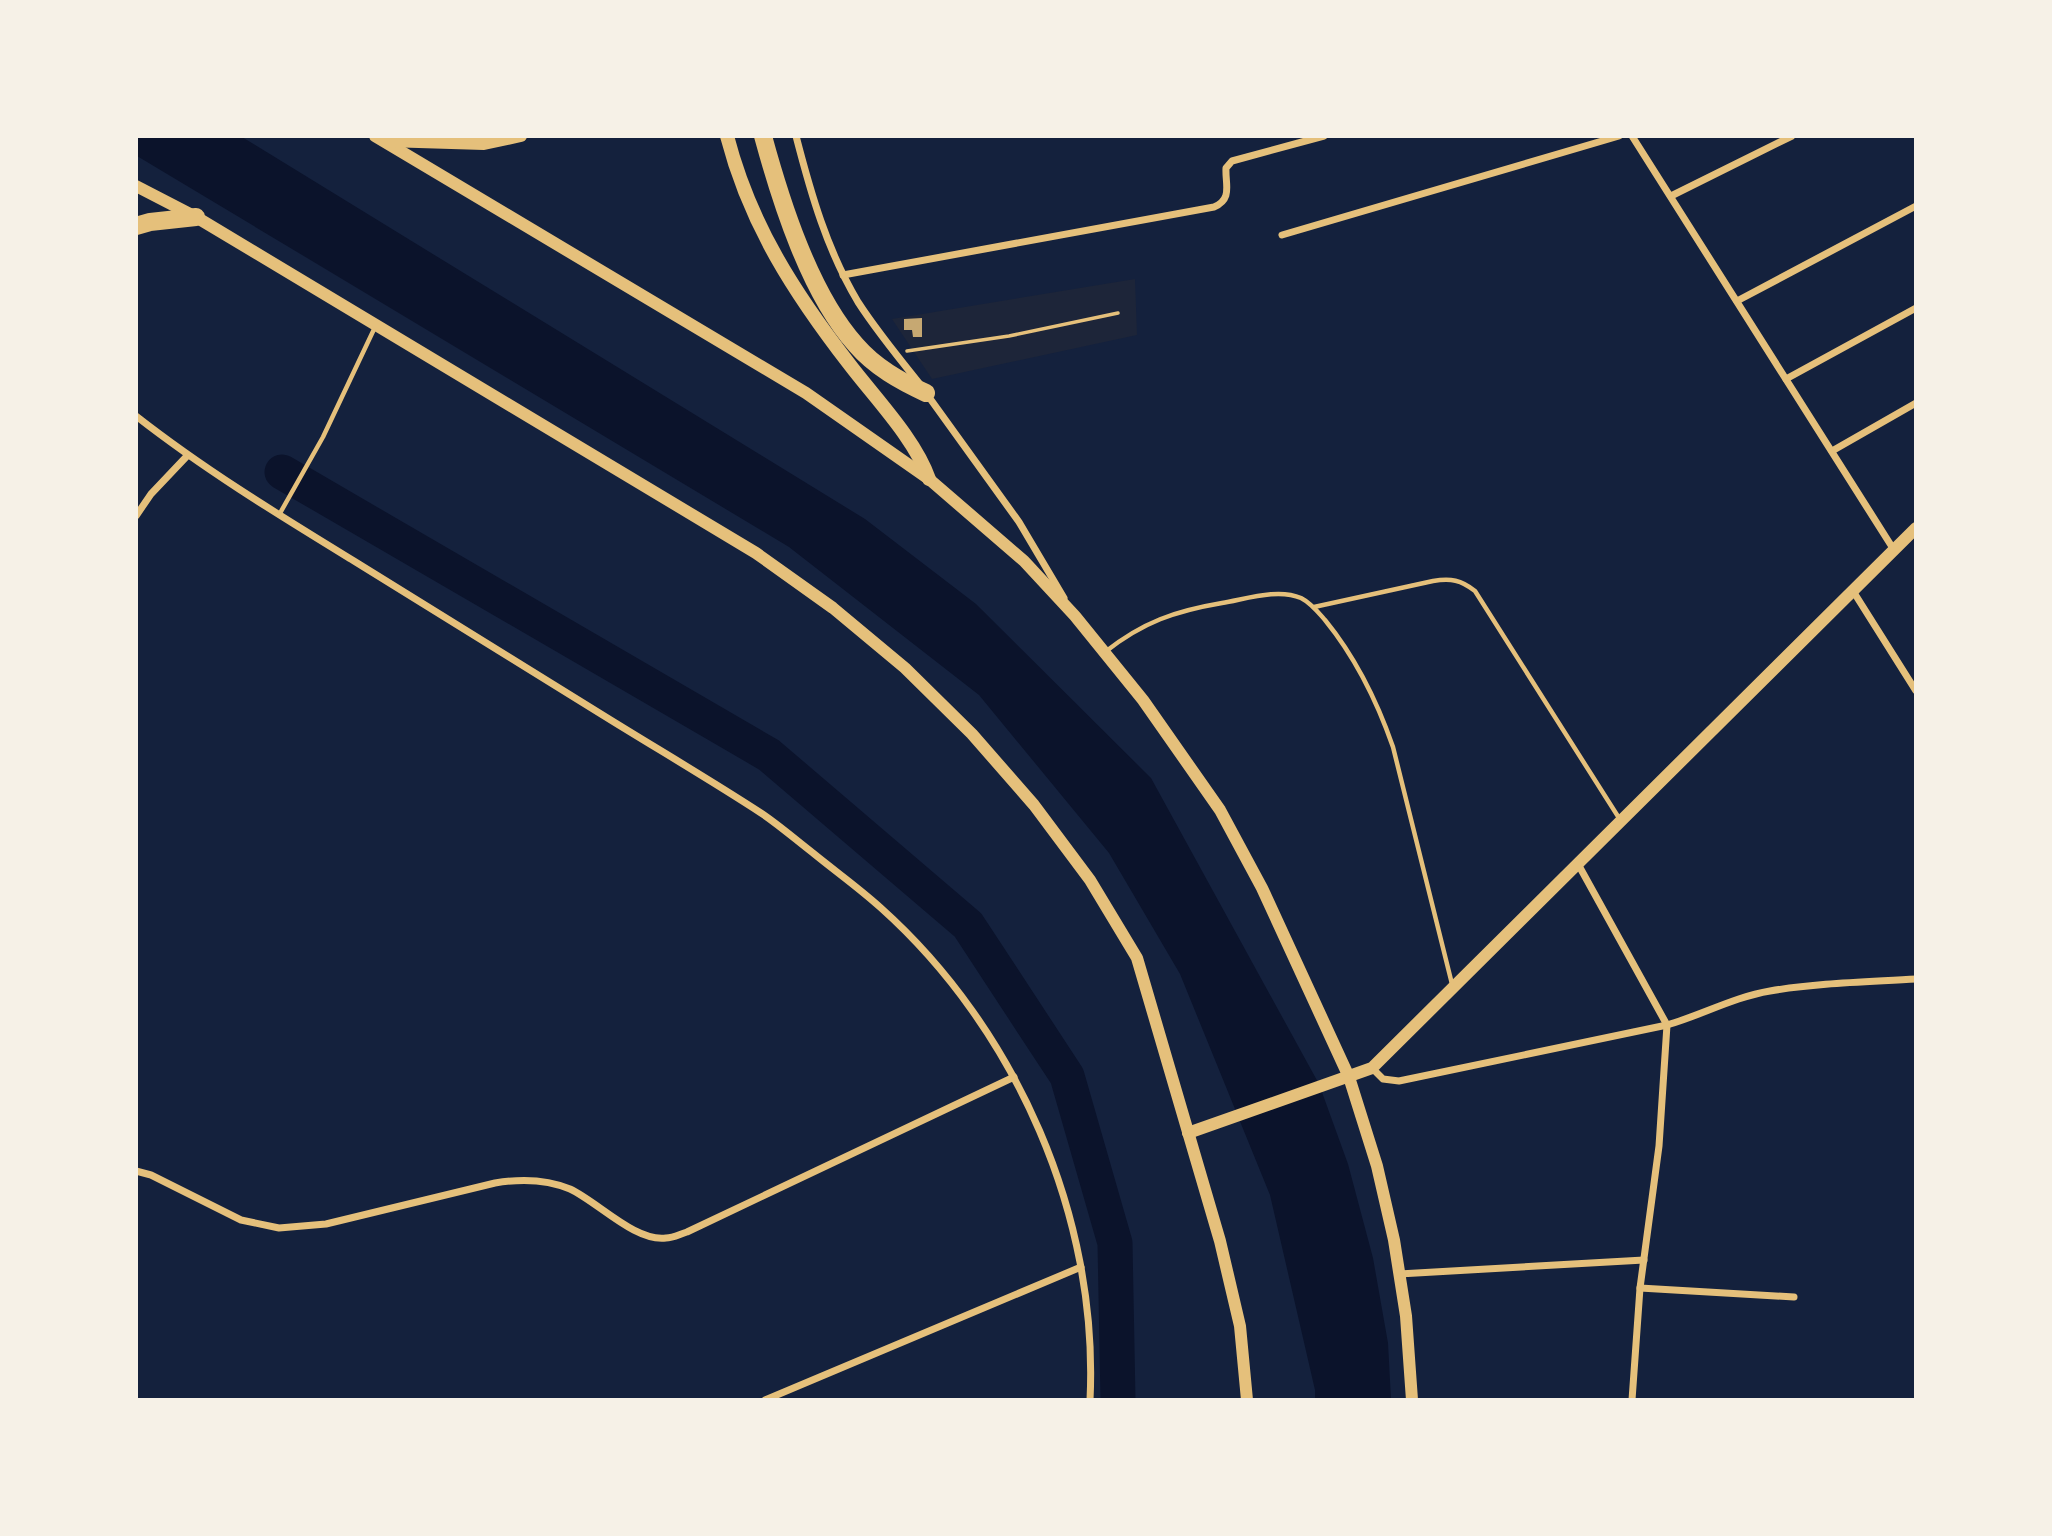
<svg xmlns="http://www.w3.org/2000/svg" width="2052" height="1536" font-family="'Fira Sans Condensed',sans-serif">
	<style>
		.green { fill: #1d2539 }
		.water { fill: #0b132b }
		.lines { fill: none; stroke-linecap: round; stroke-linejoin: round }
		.river { stroke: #0b132b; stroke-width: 35 }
		.building { fill: #c6a872 }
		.path { stroke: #e5c07b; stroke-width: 3.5 }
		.service { stroke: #e5c07b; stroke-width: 4.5 }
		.minor { stroke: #e5c07b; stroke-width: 7 }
		.tertiary { stroke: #e5c07b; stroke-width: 12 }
		.secondary { stroke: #e5c07b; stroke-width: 12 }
		.primary { stroke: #e5c07b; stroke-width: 14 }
		.motorway { stroke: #e5c07b; stroke-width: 18 }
	</style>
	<rect width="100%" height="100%" fill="#14213d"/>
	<path class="green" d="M 1135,279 L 1137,335 L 932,379 L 892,319 Z"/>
	<path class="water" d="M 136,137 L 242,137 L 865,519 L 976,604 L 1151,778 L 1319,1084 L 1348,1164 L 1373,1258 L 1388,1343 L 1391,1399 L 1315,1399 L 1315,1390 L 1270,1195 L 1180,974 L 1109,853 L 979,695 L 789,547 L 137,156 Z"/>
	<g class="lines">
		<path class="river" d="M 282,472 L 769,755 L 968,925 L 1067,1076 L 1115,1243 L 1118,1400"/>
	</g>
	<path class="building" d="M 922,318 L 922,337 L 913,337 L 912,330 L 904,330 L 904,319 Z"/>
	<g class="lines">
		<path class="path" d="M 907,351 L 1009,336 L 1118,313"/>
		<g class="service">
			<path d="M 279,515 L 323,437 L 376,325"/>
			<path d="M 1314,607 L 1433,581 C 1451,578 1461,580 1475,591 L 1619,818"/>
			<path d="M 1105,652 C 1143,622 1175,611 1222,603 C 1246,599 1278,588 1301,598 C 1311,603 1318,612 1325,620 C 1356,658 1377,701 1393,747 L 1452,984"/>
		</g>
		<g class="minor">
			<path d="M 796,136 C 811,194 827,250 858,302 C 876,330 898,357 919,383"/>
			<path d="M 1632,136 L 1894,550"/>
			<path d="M 1671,196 L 1792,136"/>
			<path d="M 1282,235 L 1619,136"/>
			<path d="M 843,275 L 1214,207 C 1233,199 1225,184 1226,168 L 1232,161 L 1324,136"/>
			<path d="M 1737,301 L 1916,206"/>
			<path d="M 1786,379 L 1916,308"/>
			<path d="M 926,393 L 1019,522 L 1064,598"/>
			<path d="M 136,416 C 205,470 279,515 354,561 C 436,612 518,663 601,714 C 654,747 709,779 761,813 C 779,825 796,840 813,853 C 835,871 859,888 881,908 C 1016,1029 1099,1217 1090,1400"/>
			<path d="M 1832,451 L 1916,403"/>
			<path d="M 136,516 L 151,494 L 187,456"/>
			<path d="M 1853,591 L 1916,691"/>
			<path d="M 1578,864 L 1667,1025 L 1659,1146 L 1640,1288 L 1632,1400"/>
			<path d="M 1372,1068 L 1383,1079 L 1399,1081 L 1667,1025 C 1702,1015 1734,997 1770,991 C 1817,983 1867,982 1916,979"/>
			<path d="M 136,1171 L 151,1175 L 241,1220 L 279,1228 L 326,1224 L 495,1183 C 519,1179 546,1179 570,1189 C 598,1202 635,1242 666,1238 C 673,1238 680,1234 687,1232 L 1014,1077"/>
			<path d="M 1399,1274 L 1644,1260"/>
			<path d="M 1640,1288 L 1794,1297"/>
			<path d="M 765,1400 L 1081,1267"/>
		</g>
		<path class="tertiary" d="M 1188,1133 L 1372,1068 L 1916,528"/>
		<g class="secondary">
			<path d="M 375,136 L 806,393 L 929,479 L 1024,561 L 1075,616 L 1143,700 L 1220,810 L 1262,888 L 1349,1077 L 1377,1166 L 1394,1240 L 1406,1316 L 1412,1400"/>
			<path d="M 386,141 L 484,144 L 521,136"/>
			<path d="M 136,186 L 196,217 L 756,553 L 833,608 L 905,668 L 972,734 L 1034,805 L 1090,880 L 1137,958 L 1220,1241 L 1240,1326 L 1247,1400"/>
		</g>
		<path class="primary" d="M 727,136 C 750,225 795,294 850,365 C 876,399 915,439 929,479"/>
		<g class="motorway">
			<path d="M 763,136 C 781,202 810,294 856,345 C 875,367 900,381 926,393"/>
			<path d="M 136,226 L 150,222 L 196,217"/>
		</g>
	</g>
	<rect width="2052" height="1536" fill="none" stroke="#f6f1e7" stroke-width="276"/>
</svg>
